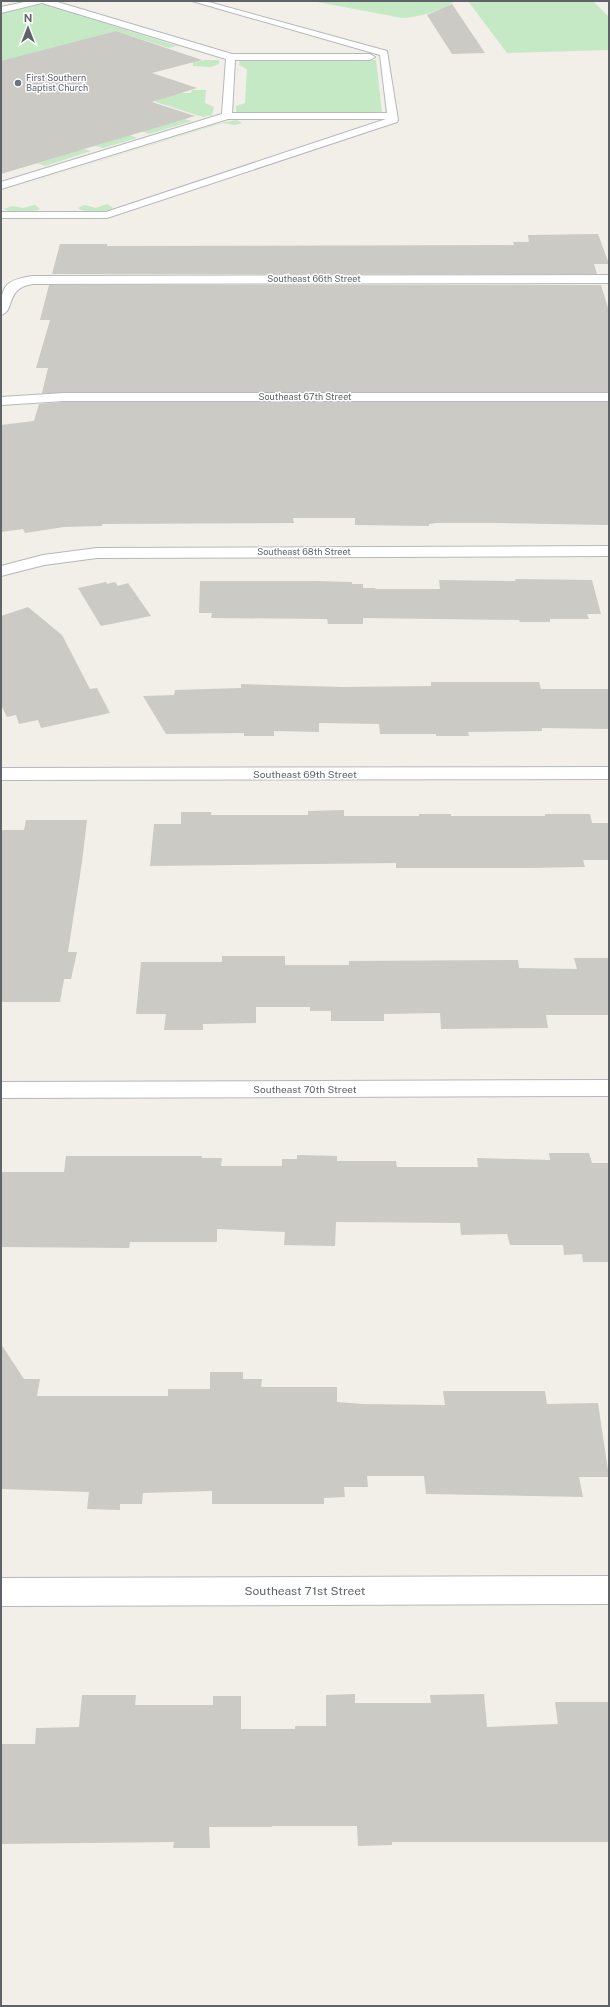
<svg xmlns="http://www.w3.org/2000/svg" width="610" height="2007" font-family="'Public Sans',sans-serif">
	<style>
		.green { fill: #c5e8c5 }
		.building { fill: #cccac5 }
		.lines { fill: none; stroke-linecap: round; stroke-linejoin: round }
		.lane-casing { stroke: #b5b8bc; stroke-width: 2 }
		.street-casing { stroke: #b5b8bc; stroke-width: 2 }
		.lane { fill: #fff; fill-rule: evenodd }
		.street { fill: #fff; fill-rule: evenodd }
		.worship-dot { fill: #6b7280; stroke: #fff; stroke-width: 1.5 }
		.labels { text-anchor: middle; stroke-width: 3; stroke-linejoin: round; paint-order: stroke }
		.far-worship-label { font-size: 9px; fill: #5b616d; stroke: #fff; text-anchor: start }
		.far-street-label { font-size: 9px; fill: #5f6368; stroke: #fff }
		.street-label { font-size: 10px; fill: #5f6368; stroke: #fff }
		.near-street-label { font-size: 12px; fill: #5f6368; stroke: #fff }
	</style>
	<rect width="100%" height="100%" fill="#f1efe8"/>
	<g class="green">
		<path d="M 312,1 L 456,1 C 439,11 422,17 402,18 Z"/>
		<path d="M 468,1 L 593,1 L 609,17 L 609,50 L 507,53 Z"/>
		<path d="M 44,4 L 177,46 L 169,48 L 116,31 L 1,62 L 1,13 Z"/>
		<path d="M 205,60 L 219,60 L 219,64 L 211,67 L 193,66 L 193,62 Z"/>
		<path d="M 240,60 L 376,60 L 382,113 L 236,112 L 236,106 L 245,103 L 247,69 L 239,65 Z"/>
		<path d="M 192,90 L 206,90 L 205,103 L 214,107 L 212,115 L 203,117 L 156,102 L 160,93 L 191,93 Z"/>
		<path d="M 184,119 L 192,121 L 149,134 L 141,131 Z"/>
		<path d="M 237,120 L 242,123 L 235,125 L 222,123 L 1,192 L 220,123 Z"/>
		<path d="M 130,135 L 137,138 L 103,148 L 95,146 Z"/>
		<path d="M 84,149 L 91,151 L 45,166 L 37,163 Z"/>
		<path d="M 107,204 L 113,208 C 106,213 84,213 78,208 L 85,205 L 96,208 Z"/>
		<path d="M 35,205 L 40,209 C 33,213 11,213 4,209 L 12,206 L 23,208 Z"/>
	</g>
	<g class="building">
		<path d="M 452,4 L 485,53 L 452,54 L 427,15 Z"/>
		<path d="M 116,31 L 202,60 L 152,73 L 197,88 L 152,102 L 195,116 L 1,174 L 1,61 Z"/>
		<path d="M 598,234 L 609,264 L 594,264 L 597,274 L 52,274 L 60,244 L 107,244 L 107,246 L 514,245 L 513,242 L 529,242 L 528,235 Z"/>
		<path d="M 49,285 L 601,285 L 609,311 L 609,392 L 42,393 L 48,368 L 36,368 L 50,320 L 40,320 Z"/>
		<path d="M 64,402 L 609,402 L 609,525 L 496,523 L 437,523 L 429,524 L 429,526 L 355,525 L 355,518 L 293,518 L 294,523 L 102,524 L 102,526 L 64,527 L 25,533 L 23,529 L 1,532 L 1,425 L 34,421 L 39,404 Z"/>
		<path d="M 515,579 L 592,580 L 601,614 L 587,614 L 589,619 L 550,619 L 550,622 L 520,622 L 519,620 L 363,618 L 363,624 L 328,624 L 327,619 L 211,618 L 212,613 L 199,613 L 200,581 L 314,581 L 352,582 L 352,584 L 363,584 L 363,588 L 375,588 L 376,589 L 440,589 L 439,580 L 516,581 Z"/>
		<path d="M 106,582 L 107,584 L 115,582 L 118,586 L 128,583 L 151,616 L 101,626 L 78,588 Z"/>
		<path d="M 28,607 L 62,635 L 90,689 L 97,688 L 110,713 L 41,728 L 38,720 L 19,724 L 16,715 L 7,717 L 1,705 L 1,616 Z"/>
		<path d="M 431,682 L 539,682 L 541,689 L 609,689 L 609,729 L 542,728 L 542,731 L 468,732 L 469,736 L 436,736 L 436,734 L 380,734 L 379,724 L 319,723 L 319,732 L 274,731 L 274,736 L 244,736 L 244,733 L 166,734 L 143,696 L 174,695 L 175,690 L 241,688 L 241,684 L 342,687 L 431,686 Z"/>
		<path d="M 344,810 L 344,816 L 419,816 L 419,814 L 451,814 L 451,816 L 545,816 L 545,814 L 590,814 L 592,823 L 609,823 L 609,860 L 583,860 L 585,867 L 530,868 L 396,868 L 396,863 L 150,866 L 154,824 L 181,824 L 181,812 L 211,812 L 211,815 L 308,815 L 308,811 Z"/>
		<path d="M 26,820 L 87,820 L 82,862 L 68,952 L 77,952 L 71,979 L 64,979 L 60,1002 L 1,1002 L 1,830 L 24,830 Z"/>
		<path d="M 222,956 L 285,956 L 285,965 L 349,965 L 349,961 L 518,960 L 519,968 L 577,969 L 574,958 L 609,958 L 609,1015 L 546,1015 L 548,1028 L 441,1029 L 440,1013 L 384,1014 L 384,1021 L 331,1021 L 331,1011 L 310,1011 L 310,1007 L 256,1007 L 256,1023 L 203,1024 L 203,1030 L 164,1030 L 166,1014 L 136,1014 L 141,962 L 222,962 Z"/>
		<path d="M 549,1153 L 589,1153 L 592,1163 L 609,1163 L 609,1262 L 583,1262 L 582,1254 L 564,1255 L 563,1245 L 510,1245 L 507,1234 L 461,1235 L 460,1223 L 336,1222 L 335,1246 L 284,1245 L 285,1232 L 217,1229 L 217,1242 L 130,1242 L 129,1248 L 1,1247 L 1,1172 L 64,1172 L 66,1156 L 202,1156 L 202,1158 L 222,1158 L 221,1166 L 282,1166 L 282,1159 L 297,1159 L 297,1155 L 337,1156 L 337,1161 L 396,1161 L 397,1167 L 478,1167 L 477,1158 L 550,1160 Z"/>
		<path d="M 1,1344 L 24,1379 L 40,1379 L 37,1396 L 168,1396 L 168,1389 L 210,1389 L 210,1372 L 243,1372 L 243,1379 L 262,1379 L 261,1387 L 337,1387 L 337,1402 L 363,1404 L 445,1405 L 443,1391 L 545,1391 L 547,1404 L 598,1403 L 609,1477 L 579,1477 L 583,1497 L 426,1494 L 424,1476 L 367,1476 L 368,1487 L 344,1487 L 345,1497 L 324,1498 L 324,1504 L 212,1504 L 212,1491 L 143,1493 L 142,1504 L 120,1504 L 120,1510 L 87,1509 L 89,1492 L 1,1489 Z"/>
		<path d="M 355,1694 L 355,1703 L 431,1703 L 430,1695 L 484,1694 L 487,1727 L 558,1724 L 555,1702 L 609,1702 L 609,1842 L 392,1842 L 392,1845 L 358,1846 L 357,1826 L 272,1826 L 272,1827 L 209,1827 L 210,1848 L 173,1848 L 174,1842 L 1,1844 L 1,1744 L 35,1744 L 36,1728 L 79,1727 L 82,1695 L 136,1695 L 135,1705 L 213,1705 L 213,1696 L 241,1696 L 241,1729 L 295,1729 L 295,1726 L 326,1726 L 326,1695 Z"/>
	</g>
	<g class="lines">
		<defs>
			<path id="lane" d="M 29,1 L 54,1 L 232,54 L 370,54 L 375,57 L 370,60 L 235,60 L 232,113 L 387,113 L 380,55 L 192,1 L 205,1 L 387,51 L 398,120 L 397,122 L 107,218 L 1,218 L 1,212 L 106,212 L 386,119 L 228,119 L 1,189 L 1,182 L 222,114 L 226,59 L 42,3 L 1,13 L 1,7 Z"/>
			<g id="street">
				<path d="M 609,275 L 609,283 L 33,284 C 4,288 16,311 1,315 C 1,287 3,280 33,276 Z"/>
				<path d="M 64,393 L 609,393 L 609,401 L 64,401 L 1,405 L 1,397 Z"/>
				<path d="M 609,546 L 609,556 L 97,558 L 44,565 L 1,576 L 1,566 L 43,555 L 97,548 Z"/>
				<path d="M 609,767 L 609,779 L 1,780 L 1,768 Z"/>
				<path d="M 609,1080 L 609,1096 L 1,1098 L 1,1082 Z"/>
				<path d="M 609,1576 L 609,1604 L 1,1606 L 1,1578 Z"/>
			</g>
		</defs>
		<use href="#lane" class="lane-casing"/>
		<use href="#street" class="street-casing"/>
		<use href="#lane" class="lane"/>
		<use href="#street" class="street"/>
	</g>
	<circle class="worship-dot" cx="18" cy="83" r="4"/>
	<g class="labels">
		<g class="far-worship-label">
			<text x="26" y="81">First Southern<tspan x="26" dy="10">Baptist Church</tspan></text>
		</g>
		<g class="far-street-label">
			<text x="314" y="282">Southeast 66th Street</text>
			<text x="305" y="400">Southeast 67th Street</text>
			<text x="304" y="555">Southeast 68th Street</text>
		</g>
		<g class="street-label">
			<text x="305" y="778">Southeast 69th Street</text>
			<text x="305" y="1093">Southeast 70th Street</text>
		</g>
		<g class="near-street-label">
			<text x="305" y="1595">Southeast 71st Street</text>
		</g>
	</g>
	<rect width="610" height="2007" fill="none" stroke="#5f6368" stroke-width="4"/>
	<g transform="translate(28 28)" stroke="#ffffff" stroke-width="3" paint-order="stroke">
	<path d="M0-3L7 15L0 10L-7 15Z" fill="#5f6368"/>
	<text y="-6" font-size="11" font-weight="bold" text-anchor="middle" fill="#5f6368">N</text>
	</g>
</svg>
